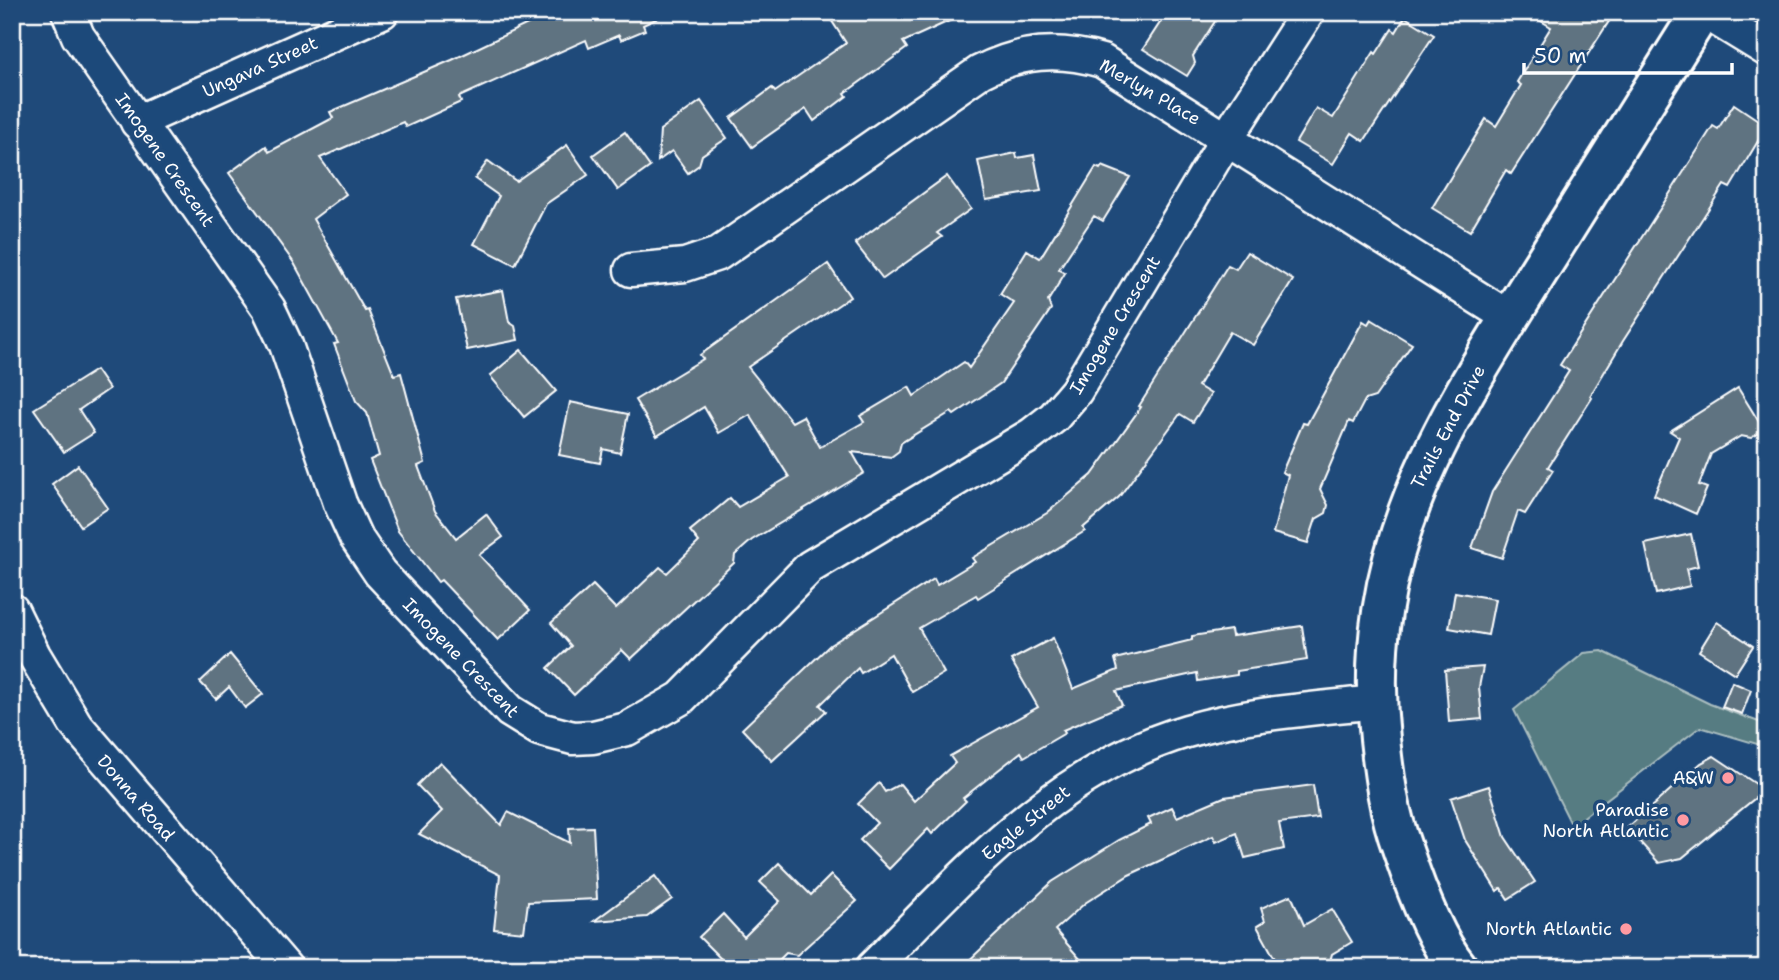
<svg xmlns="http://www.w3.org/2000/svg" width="1779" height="980" font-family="'Shantell Sans',sans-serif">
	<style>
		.green { fill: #577c82; stroke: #abbec0; stroke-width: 2 }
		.building { fill: #5f7381; stroke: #fff; stroke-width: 2 }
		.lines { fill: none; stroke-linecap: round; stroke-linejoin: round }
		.minor-casing { stroke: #fff; stroke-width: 37 }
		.tertiary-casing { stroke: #fff; stroke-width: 44 }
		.minor { stroke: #1f4a7a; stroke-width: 32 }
		.tertiary { stroke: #1f4a7a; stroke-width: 38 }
		.poi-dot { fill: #ff9aa2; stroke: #1f4a7a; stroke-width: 2.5 }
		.labels { text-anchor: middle; stroke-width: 7; stroke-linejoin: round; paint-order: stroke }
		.street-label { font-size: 18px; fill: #fff; stroke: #1f4a7a }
		.poi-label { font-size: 18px; fill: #fff; stroke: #1f4a7a; text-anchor: end }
	</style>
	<rect width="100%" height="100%" fill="#1f4a7a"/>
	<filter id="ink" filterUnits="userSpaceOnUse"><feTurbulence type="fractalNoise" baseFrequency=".0143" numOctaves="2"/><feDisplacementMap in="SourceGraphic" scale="14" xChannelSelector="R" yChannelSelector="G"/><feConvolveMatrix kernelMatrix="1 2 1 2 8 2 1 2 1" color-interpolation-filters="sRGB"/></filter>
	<g filter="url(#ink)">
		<path class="green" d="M 1602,651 L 1710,704 L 1767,725 L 1767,747 L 1700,727 L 1572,826 L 1514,710 L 1584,653 Z"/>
		<g class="building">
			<path d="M 553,12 L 671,12 L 643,25 L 645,30 L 621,40 L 619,35 L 589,48 L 586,40 L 459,97 L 461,102 L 406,127 L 403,122 L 320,158 L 346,194 L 313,219 L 365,311 L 368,310 L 394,375 L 401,373 L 425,463 L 418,466 L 435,511 L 456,538 L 486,514 L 503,537 L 479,555 L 530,610 L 498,640 L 441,580 L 438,582 L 398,531 L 370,460 L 379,456 L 367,413 L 356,401 L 334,344 L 338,343 L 294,263 L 229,173 L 266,146 L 269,152 L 333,118 L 330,112 L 452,60 Z"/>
			<path d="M 826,12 L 969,12 L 903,42 L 907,48 L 845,93 L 847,96 L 814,121 L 806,109 L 752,147 L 731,118 L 772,88 L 775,92 L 846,43 Z"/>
			<path d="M 1167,12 L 1221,12 L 1193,56 L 1195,63 L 1187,76 L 1143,49 Z"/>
			<path d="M 1526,12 L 1615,12 L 1511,174 L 1506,170 L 1470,231 L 1432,208 L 1486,119 L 1496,126 L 1521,85 L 1517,82 L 1551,27 Z"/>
			<path d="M 1405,17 L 1434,35 L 1364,141 L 1352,133 L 1333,164 L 1296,142 L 1316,108 L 1333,118 L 1374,52 L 1376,54 L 1392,29 L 1396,32 Z"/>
			<path d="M 701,101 L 727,138 L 702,155 L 699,165 L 688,173 L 672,151 L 658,161 L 660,130 Z"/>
			<path d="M 1734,104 L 1767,126 L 1730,188 L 1724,185 L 1623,341 L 1590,396 L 1592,398 L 1548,467 L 1553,470 L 1525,514 L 1518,511 L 1502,558 L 1472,548 L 1492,492 L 1569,371 L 1560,365 L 1713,126 L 1718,129 Z"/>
			<path d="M 625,132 L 650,167 L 618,190 L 593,155 Z"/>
			<path d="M 567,145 L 588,175 L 546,204 L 515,265 L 474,244 L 499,196 L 475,179 L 488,161 L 516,181 Z"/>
			<path d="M 1016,153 L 1017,158 L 1034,155 L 1041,191 L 986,200 L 978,161 Z"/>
			<path d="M 1102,166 L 1130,177 L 1103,221 L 1094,216 L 1059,269 L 1065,273 L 1048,301 L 1051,309 L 1001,383 L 954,415 L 951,412 L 901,443 L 899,451 L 891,457 L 852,452 L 864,473 L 752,540 L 735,555 L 734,563 L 631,659 L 622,650 L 574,695 L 548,668 L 571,646 L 551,623 L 593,585 L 616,609 L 660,567 L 667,573 L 699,542 L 690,531 L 730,498 L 738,507 L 789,477 L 750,415 L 719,433 L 704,407 L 657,436 L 635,400 L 703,359 L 700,355 L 828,264 L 850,297 L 748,367 L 792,422 L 803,416 L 820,447 L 864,422 L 860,416 L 909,387 L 914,396 L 964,362 L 969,368 L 1014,303 L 1000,294 L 1027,250 L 1040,258 L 1096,167 L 1100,169 Z"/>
			<path d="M 947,176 L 971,209 L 937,233 L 942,237 L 883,279 L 855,243 Z"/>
			<path d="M 1247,252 L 1293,280 L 1253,345 L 1230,332 L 1198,386 L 1211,394 L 1193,422 L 1180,414 L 1119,497 L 1083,528 L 1085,531 L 978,598 L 976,595 L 919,628 L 944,673 L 912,692 L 891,654 L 861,673 L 858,668 L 820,705 L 826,711 L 772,761 L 742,729 L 830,645 L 934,579 L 937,585 L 975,562 L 972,558 L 1047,513 L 1092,475 L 1141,407 L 1139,406 L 1228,265 L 1236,269 Z"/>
			<path d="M 503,290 L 509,322 L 515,326 L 518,340 L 467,350 L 456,299 Z"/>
			<path d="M 1371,319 L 1412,344 L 1375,397 L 1365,400 L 1353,423 L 1349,421 L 1320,489 L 1328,505 L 1326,513 L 1316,519 L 1308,543 L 1273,533 L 1288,475 L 1282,472 L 1303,423 L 1307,424 L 1363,321 L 1368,324 Z"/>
			<path d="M 521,350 L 556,391 L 524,417 L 490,376 Z"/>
			<path d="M 96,370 L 109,389 L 79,410 L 94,433 L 64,452 L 34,409 Z"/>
			<path d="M 1738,388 L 1764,430 L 1751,438 L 1741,436 L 1711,454 L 1699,485 L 1707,488 L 1696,514 L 1654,495 L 1679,437 L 1670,431 Z"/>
			<path d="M 570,402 L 628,414 L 620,453 L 603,449 L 600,463 L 559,455 Z"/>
			<path d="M 78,465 L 108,508 L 81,526 L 52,484 Z"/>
			<path d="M 1691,534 L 1698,566 L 1686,569 L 1690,586 L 1656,594 L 1645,544 Z"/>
			<path d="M 1455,592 L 1495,599 L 1488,635 L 1449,628 Z"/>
			<path d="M 1717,622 L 1753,646 L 1735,674 L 1699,651 Z"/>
			<path d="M 1302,626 L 1307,660 L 1237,671 L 1237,675 L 1198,681 L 1197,673 L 1116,691 L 1122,705 L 1063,730 L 1065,733 L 1024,757 L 1021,752 L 963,798 L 966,801 L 932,834 L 928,829 L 889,869 L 860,840 L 877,823 L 858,804 L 879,783 L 885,792 L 900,784 L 914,801 L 955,763 L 950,756 L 1038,707 L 1011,660 L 1053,638 L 1073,689 L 1118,670 L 1115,659 L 1192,640 L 1192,636 L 1231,630 L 1232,636 Z"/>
			<path d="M 230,654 L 263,694 L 245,708 L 229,687 L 216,699 L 200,682 Z"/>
			<path d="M 1483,667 L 1479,687 L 1482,719 L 1449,722 L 1445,670 Z"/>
			<path d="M 1732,682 L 1751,690 L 1742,714 L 1722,707 Z"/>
			<path d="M 1714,756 L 1765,790 L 1682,858 L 1659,863 L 1627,828 L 1701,763 Z"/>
			<path d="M 440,762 L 501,825 L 508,812 L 570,843 L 569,828 L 593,827 L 597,899 L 528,902 L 524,932 L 494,929 L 500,875 L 419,834 L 442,811 L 417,785 Z"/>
			<path d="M 1313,785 L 1318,818 L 1279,823 L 1284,849 L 1245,858 L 1237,833 L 1216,842 L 1213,836 L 1129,875 L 1085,903 L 1055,930 L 1088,968 L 961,968 L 1052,882 L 1119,840 L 1151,824 L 1148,818 L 1172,807 L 1177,817 L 1224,797 Z"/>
			<path d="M 1489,786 L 1505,837 L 1535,882 L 1508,899 L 1501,888 L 1497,891 L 1465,840 L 1451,798 Z"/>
			<path d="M 779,863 L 811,895 L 831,875 L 857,901 L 797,955 L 786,953 L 771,968 L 730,968 L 699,937 L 723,914 L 744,937 L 780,901 L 760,882 Z"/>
			<path d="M 655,876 L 672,899 L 647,917 L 594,921 Z"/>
			<path d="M 1291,895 L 1304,925 L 1332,909 L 1352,942 L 1332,954 L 1328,968 L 1280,968 L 1257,926 L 1265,921 L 1261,908 Z"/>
		</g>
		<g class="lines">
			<defs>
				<g id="minor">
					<path d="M 68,12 L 78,36 L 269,309 L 286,345 L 340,503 L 355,536 L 380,573 L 510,711 L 539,729 L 573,738 L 593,737 L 627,729 L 681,698 L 810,567 L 1031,435 L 1054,417 L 1076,391 L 1227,138 L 1308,12"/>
					<path d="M 1705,12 L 1767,50"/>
					<path d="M 137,122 L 382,12"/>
					<path d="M 631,270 L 685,265 L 718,254 L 980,72 C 1021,51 1058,48 1102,61 L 1510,318"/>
					<path d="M 12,610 L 34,655 L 76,725 L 286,968"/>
					<path d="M 872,968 C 966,874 1055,770 1187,731 C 1248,713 1313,709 1376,702"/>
				</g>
				<path id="tertiary" d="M 1458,968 C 1434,939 1414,884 1402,848 C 1389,813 1384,776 1380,739 C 1359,548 1446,419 1543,264 C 1596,180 1648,96 1701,12"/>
			</defs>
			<use href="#minor" class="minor-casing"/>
			<use href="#tertiary" class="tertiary-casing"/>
			<use href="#minor" class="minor"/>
			<use href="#tertiary" class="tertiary"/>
		</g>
	</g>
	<g class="poi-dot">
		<circle cx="1728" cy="778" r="7"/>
		<circle cx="1683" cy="820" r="7"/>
		<circle cx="1626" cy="929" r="7"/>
	</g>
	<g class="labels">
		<g class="street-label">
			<text transform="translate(260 67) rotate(-24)" y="6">Ungava Street</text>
			<text transform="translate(1150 92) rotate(30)" y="6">Merlyn Place</text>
			<text transform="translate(165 160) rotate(55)" y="6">Imogene Crescent</text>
			<text transform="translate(1115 325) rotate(-59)" y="6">Imogene Crescent</text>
			<text transform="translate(1448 427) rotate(-62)" y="6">Trails End Drive</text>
			<text transform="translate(461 658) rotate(46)" y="6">Imogene Crescent</text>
			<text transform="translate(136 798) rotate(49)" y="6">Donna Road</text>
			<text transform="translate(1026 823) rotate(-39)" y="6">Eagle Street</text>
		</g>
		<g class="poi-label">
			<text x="1714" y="784">A&amp;W</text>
			<text x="1669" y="816">Paradise<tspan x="1669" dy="21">North Atlantic</tspan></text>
			<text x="1612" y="935">North Atlantic</text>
		</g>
	</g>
	<rect width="1779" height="980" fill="none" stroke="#1f4a7a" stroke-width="42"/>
	<rect x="21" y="21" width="1737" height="938" fill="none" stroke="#fff" stroke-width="2.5" filter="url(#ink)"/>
	<path d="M1524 63v10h208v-10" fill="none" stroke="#ffffff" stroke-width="3.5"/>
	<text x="1534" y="63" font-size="21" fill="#ffffff" stroke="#1f4a7a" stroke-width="5" paint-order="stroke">50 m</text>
</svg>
